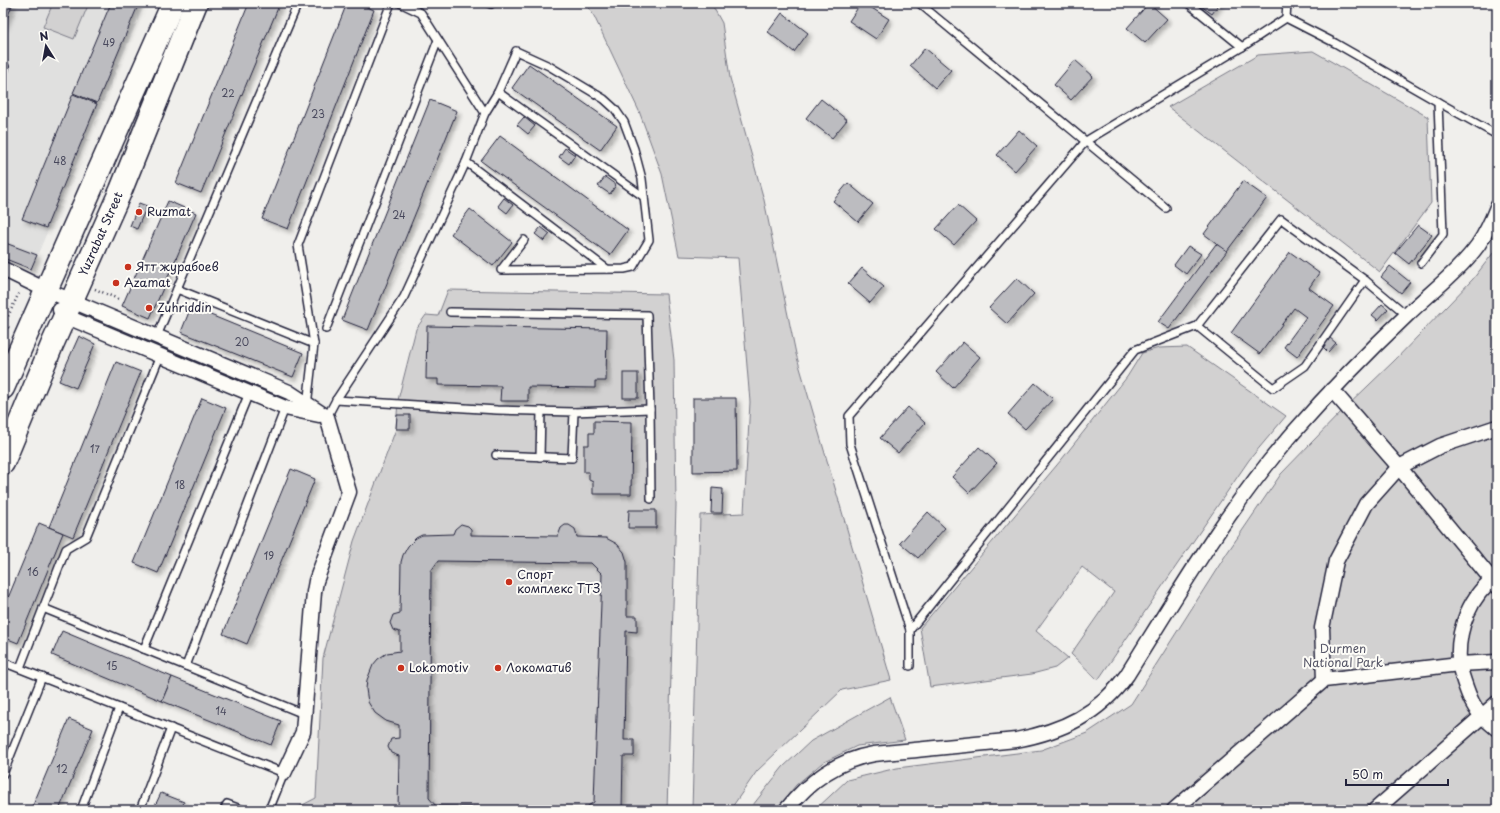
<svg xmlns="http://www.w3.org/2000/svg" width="1500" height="813" font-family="'Playpen Sans',sans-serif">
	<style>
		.built { fill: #e0e0df }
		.green { fill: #d2d1d1; stroke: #7a7a86 }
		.building { fill: #bcbcc0; stroke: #22223b; fill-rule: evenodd; filter: url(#shadow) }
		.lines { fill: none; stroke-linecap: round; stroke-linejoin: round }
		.lane-casing { stroke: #22223b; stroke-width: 10 }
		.street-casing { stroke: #22223b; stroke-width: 17 }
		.primary-casing { stroke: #22223b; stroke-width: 25 }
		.path { stroke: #22223b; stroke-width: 2.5; stroke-dasharray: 1 3; stroke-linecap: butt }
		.lane { stroke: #fdfcf7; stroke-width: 7 }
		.street { stroke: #fdfcf7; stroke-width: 14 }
		.primary { stroke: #fdfcf7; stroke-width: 22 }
		.poi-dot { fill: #c8321e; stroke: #fdfcf7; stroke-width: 1.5 }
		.labels { text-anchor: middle; stroke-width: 4; stroke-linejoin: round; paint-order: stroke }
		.number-label { font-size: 10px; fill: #48485c }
		.poi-label { font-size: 12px; fill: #22223b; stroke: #fdfcf7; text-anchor: start }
		.street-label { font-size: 12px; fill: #22223b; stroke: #fdfcf7 }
		.park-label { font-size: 12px; fill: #575768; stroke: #fdfcf7 }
	</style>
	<defs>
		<filter id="shadow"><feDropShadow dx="3.5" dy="3.5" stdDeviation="2" flood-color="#0004"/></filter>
	</defs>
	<rect width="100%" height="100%" fill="#f0efec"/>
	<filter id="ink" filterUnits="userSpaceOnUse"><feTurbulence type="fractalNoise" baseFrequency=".025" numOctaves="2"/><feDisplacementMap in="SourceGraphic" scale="8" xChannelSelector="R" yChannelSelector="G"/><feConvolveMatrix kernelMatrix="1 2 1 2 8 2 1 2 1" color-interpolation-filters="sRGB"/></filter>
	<g filter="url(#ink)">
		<path class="built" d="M 3,3 L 145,3 L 31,270 L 3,258 Z"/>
		<g class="green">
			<path d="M 53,3 L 89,3 L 74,39 L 43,27 Z"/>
			<path d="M 586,3 L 711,3 L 722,23 L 730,78 L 764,200 L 796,354 L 891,680 L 842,690 L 757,771 L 730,810 L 692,810 L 700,515 L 744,513 L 750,402 L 738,258 L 679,256 L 662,174 L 639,111 L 594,16 Z"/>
			<path d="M 1313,51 L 1428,117 L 1431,203 L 1380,272 L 1168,107 L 1258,55 Z"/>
			<path d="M 1497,248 L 1497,810 L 815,810 L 847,780 L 897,768 L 1041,750 L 1087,733 L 1131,704 L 1227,553 L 1281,474 L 1343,410 L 1394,361 L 1473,279 Z"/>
			<path d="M 448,290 L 666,294 L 674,360 L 676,505 L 667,810 L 293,810 L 316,798 L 323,658 L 354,541 L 396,429 L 398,400 L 416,329 L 426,315 L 438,316 Z"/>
			<path d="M 1187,347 L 1286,416 L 1249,460 L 1098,680 L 1071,654 L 1114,592 L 1082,567 L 1036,631 L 1068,658 L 1055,668 L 1032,674 L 930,687 L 920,628 L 1062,459 L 1127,377 L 1142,353 L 1159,348 Z"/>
			<path d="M 890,697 L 905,740 L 857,746 L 822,763 L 796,785 L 776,810 L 749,810 L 783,767 L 811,741 Z"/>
		</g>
		<g class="building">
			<path d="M 3,3 L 13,3 L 3,28 Z"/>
			<path d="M 111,3 L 139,3 L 97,103 L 73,93 Z"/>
			<path d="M 249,3 L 280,3 L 201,193 L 176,183 Z"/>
			<path d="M 347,3 L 357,3 L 374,10 L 288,229 L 262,219 Z"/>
			<path d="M 861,3 L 864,3 L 889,19 L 876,39 L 849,21 Z"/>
			<path d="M 1149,3 L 1167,19 L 1145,43 L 1127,28 Z"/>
			<path d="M 1197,3 L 1220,3 L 1212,14 Z"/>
			<path d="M 782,13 L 808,33 L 794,52 L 768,32 Z"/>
			<path d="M 925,48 L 951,70 L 935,88 L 910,66 Z"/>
			<path d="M 1075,60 L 1093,76 L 1071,100 L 1054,85 Z"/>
			<path d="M 529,64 L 617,126 L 600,150 L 512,88 Z"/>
			<path d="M 73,94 L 97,104 L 46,228 L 22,219 Z"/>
			<path d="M 821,99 L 847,120 L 832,138 L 806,118 Z"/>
			<path d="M 430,100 L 457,111 L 368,330 L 342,320 Z"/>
			<path d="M 524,117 L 535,126 L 528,134 L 517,125 Z"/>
			<path d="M 1019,130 L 1037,146 L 1015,171 L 997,155 Z"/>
			<path d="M 500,136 L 628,230 L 610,255 L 481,161 Z"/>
			<path d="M 565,148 L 575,155 L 569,164 L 559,157 Z"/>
			<path d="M 605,177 L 616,185 L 610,194 L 598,186 Z"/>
			<path d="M 1243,181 L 1267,198 L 1227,251 L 1204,234 Z"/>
			<path d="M 848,183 L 873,204 L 858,222 L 833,201 Z"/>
			<path d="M 504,198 L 513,205 L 507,213 L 498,206 Z"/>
			<path d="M 168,201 L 196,213 L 150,318 L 122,306 Z"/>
			<path d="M 139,203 L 147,206 L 137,229 L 130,226 Z"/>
			<path d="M 958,205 L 976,221 L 954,245 L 936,229 Z"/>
			<path d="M 470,209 L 512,242 L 493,266 L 451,234 Z"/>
			<path d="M 1418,225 L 1432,235 L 1409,264 L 1395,253 Z"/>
			<path d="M 541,227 L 550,234 L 544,241 L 535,234 Z"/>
			<path d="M 3,242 L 37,255 L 31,269 L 3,258 Z"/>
			<path d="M 1216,244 L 1227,251 L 1169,329 L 1158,322 Z"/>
			<path d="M 1188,246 L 1201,254 L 1186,274 L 1174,265 Z"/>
			<path d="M 1290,252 L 1319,273 L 1309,288 L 1334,306 L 1297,357 L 1284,347 L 1306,317 L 1294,308 L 1260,354 L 1231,333 Z"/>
			<path d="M 1390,266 L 1410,282 L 1401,293 L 1381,277 Z"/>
			<path d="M 862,268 L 884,287 L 870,303 L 848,284 Z"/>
			<path d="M 1017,278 L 1034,294 L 1007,324 L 989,308 Z"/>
			<path d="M 1382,304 L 1388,309 L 1378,320 L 1372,315 Z"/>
			<path d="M 191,307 L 303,353 L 293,377 L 181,332 Z"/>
			<path d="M 427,326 L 607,329 L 606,381 L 595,381 L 595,388 L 528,387 L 528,401 L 500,401 L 501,386 L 438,385 L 438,379 L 426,379 Z"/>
			<path d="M 79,336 L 95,344 L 76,388 L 59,381 Z"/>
			<path d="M 1329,337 L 1336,343 L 1328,352 L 1322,346 Z"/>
			<path d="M 963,342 L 980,357 L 953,388 L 936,372 Z"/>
			<path d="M 116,362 L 141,372 L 73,537 L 49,527 Z"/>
			<rect x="623" y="373" width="15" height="25"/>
			<path d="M 1035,383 L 1053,399 L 1025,429 L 1008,414 Z"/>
			<path d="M 202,398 L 226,408 L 158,573 L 134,563 Z"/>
			<path d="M 693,398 L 736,398 L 737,471 L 693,472 Z"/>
			<path d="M 908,407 L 925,423 L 898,453 L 880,438 Z"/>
			<path d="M 397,415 L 410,415 L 410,429 L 396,429 Z"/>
			<path d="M 594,421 L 632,422 L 631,494 L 593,494 L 593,482 L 589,480 L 589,472 L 584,472 L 584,445 L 589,445 L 589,433 L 594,433 Z"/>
			<path d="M 979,447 L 997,463 L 969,493 L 952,477 Z"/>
			<path d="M 291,469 L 315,479 L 247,644 L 223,634 Z"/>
			<path d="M 712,488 L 723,489 L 722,513 L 711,513 Z"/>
			<path d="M 629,510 L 656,510 L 656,528 L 628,528 Z"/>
			<path d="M 928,512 L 945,528 L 918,558 L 900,543 Z"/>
			<path d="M 39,523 L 63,533 L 18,643 L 3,637 L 3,610 Z"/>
			<path d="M 461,524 L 468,526 L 471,529 L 471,535 L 558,536 L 561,528 L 565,525 L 569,525 L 575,529 L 577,537 L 606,538 L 617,544 L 624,552 L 627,562 L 627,616 L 637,616 L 637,632 L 626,631 L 624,740 L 634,740 L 634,756 L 623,756 L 622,810 L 398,810 L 399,756 L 391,753 L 388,747 L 391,739 L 399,738 L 399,725 L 386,721 L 375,713 L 368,702 L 366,689 L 367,680 L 373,665 L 378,659 L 387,653 L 400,651 L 400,632 L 393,630 L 390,623 L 393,615 L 400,613 L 401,562 L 403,555 L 408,546 L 416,538 L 422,535 L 453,534 L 455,529 ZM 438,561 L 591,563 L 602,574 L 594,802 L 585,808 L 436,806 L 429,798 L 431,571 Z"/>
			<path d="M 62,631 L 172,677 L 162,701 L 52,655 Z"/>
			<path d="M 172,677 L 281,721 L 271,745 L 162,701 Z"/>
			<path d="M 69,719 L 93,729 L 59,810 L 31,810 Z"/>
			<path d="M 161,793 L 184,802 L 181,810 L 153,810 Z"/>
		</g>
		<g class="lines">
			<defs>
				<g id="lane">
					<path d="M 488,3 L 491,4"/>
					<path d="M 919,3 L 1166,208"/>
					<path d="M 1188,3 L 1242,47"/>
					<path d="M 1286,18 L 1335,43 L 1438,102 L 1443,234 L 1421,263"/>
					<path d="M 1286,18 L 1287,3"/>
					<path d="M 3,63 L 5,67 L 3,77"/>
					<path d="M 498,92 L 644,197"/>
					<path d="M 1438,102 L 1497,135"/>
					<path d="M 485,113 L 498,92 L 516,51 L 549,66 L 604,99 L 615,109 L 624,122 L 634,149 L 642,179 L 649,240 L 633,267 L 624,269 L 501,270 L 524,240"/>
					<path d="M 466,162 L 607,269"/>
					<path d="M 177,289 L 314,344"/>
					<path d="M 450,312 L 647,315 L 650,409 L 574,412"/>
					<path d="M 1197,326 L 1273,388 L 1305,366 L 1365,280"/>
					<path d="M 326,329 L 438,40"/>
					<path d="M 157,336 L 298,3"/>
					<path d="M 336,400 L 497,410 L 574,412 L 572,458 L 496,455"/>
					<path d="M 307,406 L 314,344 L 298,245 L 391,3"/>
					<path d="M 650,409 L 651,499"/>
					<path d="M 327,417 L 336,400 L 404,297 L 466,162 L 485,113 L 421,13 L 400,3"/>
					<path d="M 540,457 L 541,411"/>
					<path d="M 43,608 L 304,714"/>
					<path d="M 910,630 L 1135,350 L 1197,326 L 1281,219 L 1365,280 L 1407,315"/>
					<path d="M 144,649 L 249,393"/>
					<path d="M 3,662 L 284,773 L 269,810"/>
					<path d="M 186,666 L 285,408"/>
					<path d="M 910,666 L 910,630 L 850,444 L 849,416 L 1086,141 L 1242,47 L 1286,18"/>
					<path d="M 20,668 L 66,549 L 86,537 L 160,356"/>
					<path d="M 3,774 L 42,677"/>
					<path d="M 81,810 L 119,708"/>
					<path d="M 140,810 L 171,728"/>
					<path d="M 224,810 L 227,804 L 243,810"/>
				</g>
				<g id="street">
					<path d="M 3,269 L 46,290 L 289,392 L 327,417 L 349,492 L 316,581 L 314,592 L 303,732 L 284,773"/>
					<path d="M 60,310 L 65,316 L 285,408 L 319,415"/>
					<path d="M 1332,390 L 1399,467 L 1497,586"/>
					<path d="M 1497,576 C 1470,595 1457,629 1459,661 C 1459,669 1468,694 1472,702 C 1477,713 1488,721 1497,729"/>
					<path d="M 1324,680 L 1322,628 L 1336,561 L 1366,504 L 1399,467 L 1440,446 L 1497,427"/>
					<path d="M 786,810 C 808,782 838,760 874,754 C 891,752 908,751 925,749 C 956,746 986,743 1016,740 C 1063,731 1099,714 1127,675 C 1179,592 1229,506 1294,432 C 1330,391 1368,352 1407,315 C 1431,292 1459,271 1478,245 C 1486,233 1492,220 1497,207"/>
					<path d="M 1174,810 L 1324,680 L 1459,664 L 1497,662"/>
					<path d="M 1375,810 L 1497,703"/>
				</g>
				<g id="primary">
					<path d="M 3,388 L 173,3"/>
					<path d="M 3,463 L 52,345 L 121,190 L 196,3"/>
				</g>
			</defs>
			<use href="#lane" class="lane-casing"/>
			<use href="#street" class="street-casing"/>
			<use href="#primary" class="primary-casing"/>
			<g class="path">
				<path d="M 95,289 L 118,299"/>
				<path d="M 5,325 L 11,329"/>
				<path d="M 3,327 L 19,293"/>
			</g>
			<use href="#lane" class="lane"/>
			<use href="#street" class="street"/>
			<use href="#primary" class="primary"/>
		</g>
	</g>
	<g class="poi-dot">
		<circle cx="139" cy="212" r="4"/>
		<circle cx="128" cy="267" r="4"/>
		<circle cx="116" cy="283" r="4"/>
		<circle cx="149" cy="308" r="4"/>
		<circle cx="509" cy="582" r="4"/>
		<circle cx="401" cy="668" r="4"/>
		<circle cx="498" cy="668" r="4"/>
	</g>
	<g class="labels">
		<g class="number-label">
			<text x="109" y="47">49</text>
			<text x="228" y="97">22</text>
			<text x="318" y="118">23</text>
			<text x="60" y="165">48</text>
			<text x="399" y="219">24</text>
			<text x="242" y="346">20</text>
			<text x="95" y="453">17</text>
			<text x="180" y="489">18</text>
			<text x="269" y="560">19</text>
			<text x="33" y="576">16</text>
			<text x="112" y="670">15</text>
			<text x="221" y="715">14</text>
			<text x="62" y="773">12</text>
		</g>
		<g class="poi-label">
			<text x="147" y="216">Ruzmat</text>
			<text x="136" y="271">Ятт журабоев</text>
			<text x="124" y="287">Azamat</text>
			<text x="157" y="312">Zuhriddin</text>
			<text x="517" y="579">Спорт<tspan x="517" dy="14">комплекс ТТЗ</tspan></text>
			<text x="409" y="672">Lokomotiv</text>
			<text x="506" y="672">Локоматив</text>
		</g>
		<g class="street-label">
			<text transform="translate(101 234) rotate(-66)" y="4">Yuzrabat Street</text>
		</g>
		<g class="park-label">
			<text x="1343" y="653">Durmen<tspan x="1343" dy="14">National Park</tspan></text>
		</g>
	</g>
	<rect width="1500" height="813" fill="none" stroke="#fdfcf7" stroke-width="16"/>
	<rect x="8" y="8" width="1484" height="797" fill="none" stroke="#22223b" stroke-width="1.5" filter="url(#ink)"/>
	<g transform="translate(46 46) rotate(349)" stroke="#fdfcf7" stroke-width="3" paint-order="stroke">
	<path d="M0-3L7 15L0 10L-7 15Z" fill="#22223b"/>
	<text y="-6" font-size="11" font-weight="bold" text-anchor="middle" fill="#22223b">N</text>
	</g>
	<path d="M1346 779v6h102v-6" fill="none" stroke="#22223b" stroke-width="2"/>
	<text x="1352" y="779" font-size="12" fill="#22223b" stroke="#fdfcf7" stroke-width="3" paint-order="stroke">50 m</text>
</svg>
